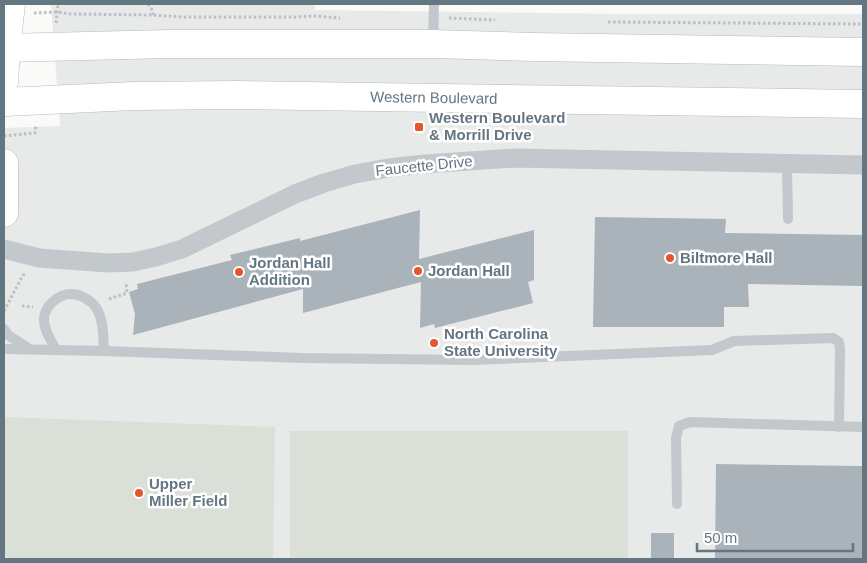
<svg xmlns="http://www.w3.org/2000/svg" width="867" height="563" font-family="Helvetica,sans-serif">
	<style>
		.built { fill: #e8e9e9 }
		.green { fill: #dadfd7 }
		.building { fill: #aab3b9 }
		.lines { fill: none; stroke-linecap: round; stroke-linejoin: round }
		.secondary-casing { stroke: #b3babf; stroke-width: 29 }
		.primary-casing { stroke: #b5babe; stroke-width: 29 }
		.path { stroke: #bbbfc2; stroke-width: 3; stroke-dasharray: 2.5 2.5; stroke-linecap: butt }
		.lane { stroke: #c3c8cc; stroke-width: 10 }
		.street { stroke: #c3c8cc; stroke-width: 19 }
		.secondary { stroke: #fff; stroke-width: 28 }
		.primary { stroke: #fff; stroke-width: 28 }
		.poi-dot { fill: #e4572e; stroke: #fff; stroke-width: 2 }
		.labels { text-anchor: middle; stroke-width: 5; stroke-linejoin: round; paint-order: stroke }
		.street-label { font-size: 15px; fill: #657683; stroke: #fff }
		.poi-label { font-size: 15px; font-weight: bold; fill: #657683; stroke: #fff; text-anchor: start }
	</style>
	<rect width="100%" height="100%" fill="#fafaf8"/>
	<path class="built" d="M 51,4 L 315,4 L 315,10 L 625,14 L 863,14 L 863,559 L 4,559 L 4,128 L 60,126 Z"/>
	<g class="green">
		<path d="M 4,417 L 275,427 L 273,559 L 4,559 Z"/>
		<rect x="290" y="431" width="338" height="128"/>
	</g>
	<g class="building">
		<path d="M 420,210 L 419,259 L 534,230 L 534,280 L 528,282 L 533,303 L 435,328 L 434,324 L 420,328 L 421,282 L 303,313 L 303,289 L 133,335 L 135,314 L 129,292 L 138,289 L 137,284 L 232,260 L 230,255 L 300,238 L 300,241 Z"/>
		<path d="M 595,217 L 726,219 L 725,233 L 863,235 L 863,286 L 748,284 L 749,307 L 724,307 L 724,327 L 593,327 Z"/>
		<path d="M 716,464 L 863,466 L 863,559 L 715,559 Z"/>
		<rect x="651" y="533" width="23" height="26"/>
	</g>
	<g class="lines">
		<defs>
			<path id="secondary" d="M 4,163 L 4,213"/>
			<g id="primary">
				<path d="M 4,48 L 169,44 L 433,44 L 533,47 L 863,52"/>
				<path d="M 4,82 L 6,48 L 11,4"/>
				<path id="s1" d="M 4,102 L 134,96 L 236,95 L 863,104"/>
			</g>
		</defs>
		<use href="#secondary" class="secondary-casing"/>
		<use href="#primary" class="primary-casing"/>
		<g class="path">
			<path d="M 148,4 L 152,10 L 153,15"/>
			<path d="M 34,13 L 58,12 L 71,14 L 153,15 L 183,17 L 294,17 L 314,16 L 340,18"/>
			<path d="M 449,18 L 495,20"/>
			<path d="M 608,22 L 863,24"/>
			<path d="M 56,23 L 58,4"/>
			<path d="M 4,136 L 35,133 L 36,125"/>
			<path d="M 109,299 L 127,293 L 126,282"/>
			<path d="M 22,306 L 33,307"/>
			<path d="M 4,311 L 23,275 L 25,275"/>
		</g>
		<g class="lane">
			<path d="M 433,43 L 434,4"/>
			<path d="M 787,164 L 788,219"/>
			<path d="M 4,329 L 8,335 L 28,348"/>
			<path d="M 4,349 L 104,351 L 302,358 L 473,360 L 712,350 L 734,341 L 833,338 L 839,342 L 840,349 L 839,427"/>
			<path d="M 56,350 C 51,340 43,329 44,317 C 46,305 59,294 71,294 C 81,294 92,301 97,309 C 104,322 103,337 104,351"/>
			<path d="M 677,504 L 676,438 L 679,426 L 690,422 L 863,427"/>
		</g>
		<path class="street" d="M 4,249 L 39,258 L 108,263 L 133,262 L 156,257 L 182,249 L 295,194 L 324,183 L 355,174 L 388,168 L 425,164 L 515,158 L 863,165"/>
		<use href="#secondary" class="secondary"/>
		<use href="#primary" class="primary"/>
	</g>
	<g class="poi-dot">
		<rect x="414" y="122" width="10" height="10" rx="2.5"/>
		<circle cx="670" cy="258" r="5"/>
		<circle cx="418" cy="271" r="5"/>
		<circle cx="239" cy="272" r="5"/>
		<circle cx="434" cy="343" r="5"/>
		<circle cx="139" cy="493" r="5"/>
	</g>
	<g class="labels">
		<g class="street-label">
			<text dy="5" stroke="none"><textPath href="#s1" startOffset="430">Western Boulevard</textPath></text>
			<text transform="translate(424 166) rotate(-6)" y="5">Faucette Drive</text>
		</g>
		<g class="poi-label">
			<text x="429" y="123">Western Boulevard<tspan x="429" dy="17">&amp; Morrill Drive</tspan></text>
			<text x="680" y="263">Biltmore Hall</text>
			<text x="249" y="268">Jordan Hall<tspan x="249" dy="17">Addition</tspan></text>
			<text x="428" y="276">Jordan Hall</text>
			<text x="444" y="339">North Carolina<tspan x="444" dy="17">State University</tspan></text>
			<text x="149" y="489">Upper<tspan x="149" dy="17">Miller Field</tspan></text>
		</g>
	</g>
	<rect width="867" height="563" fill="none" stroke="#657683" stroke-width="10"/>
	<path d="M697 543v8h156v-8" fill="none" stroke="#657683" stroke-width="2.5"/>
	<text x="704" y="543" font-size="15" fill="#657683" stroke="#ffffff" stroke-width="4" paint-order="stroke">50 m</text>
</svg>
